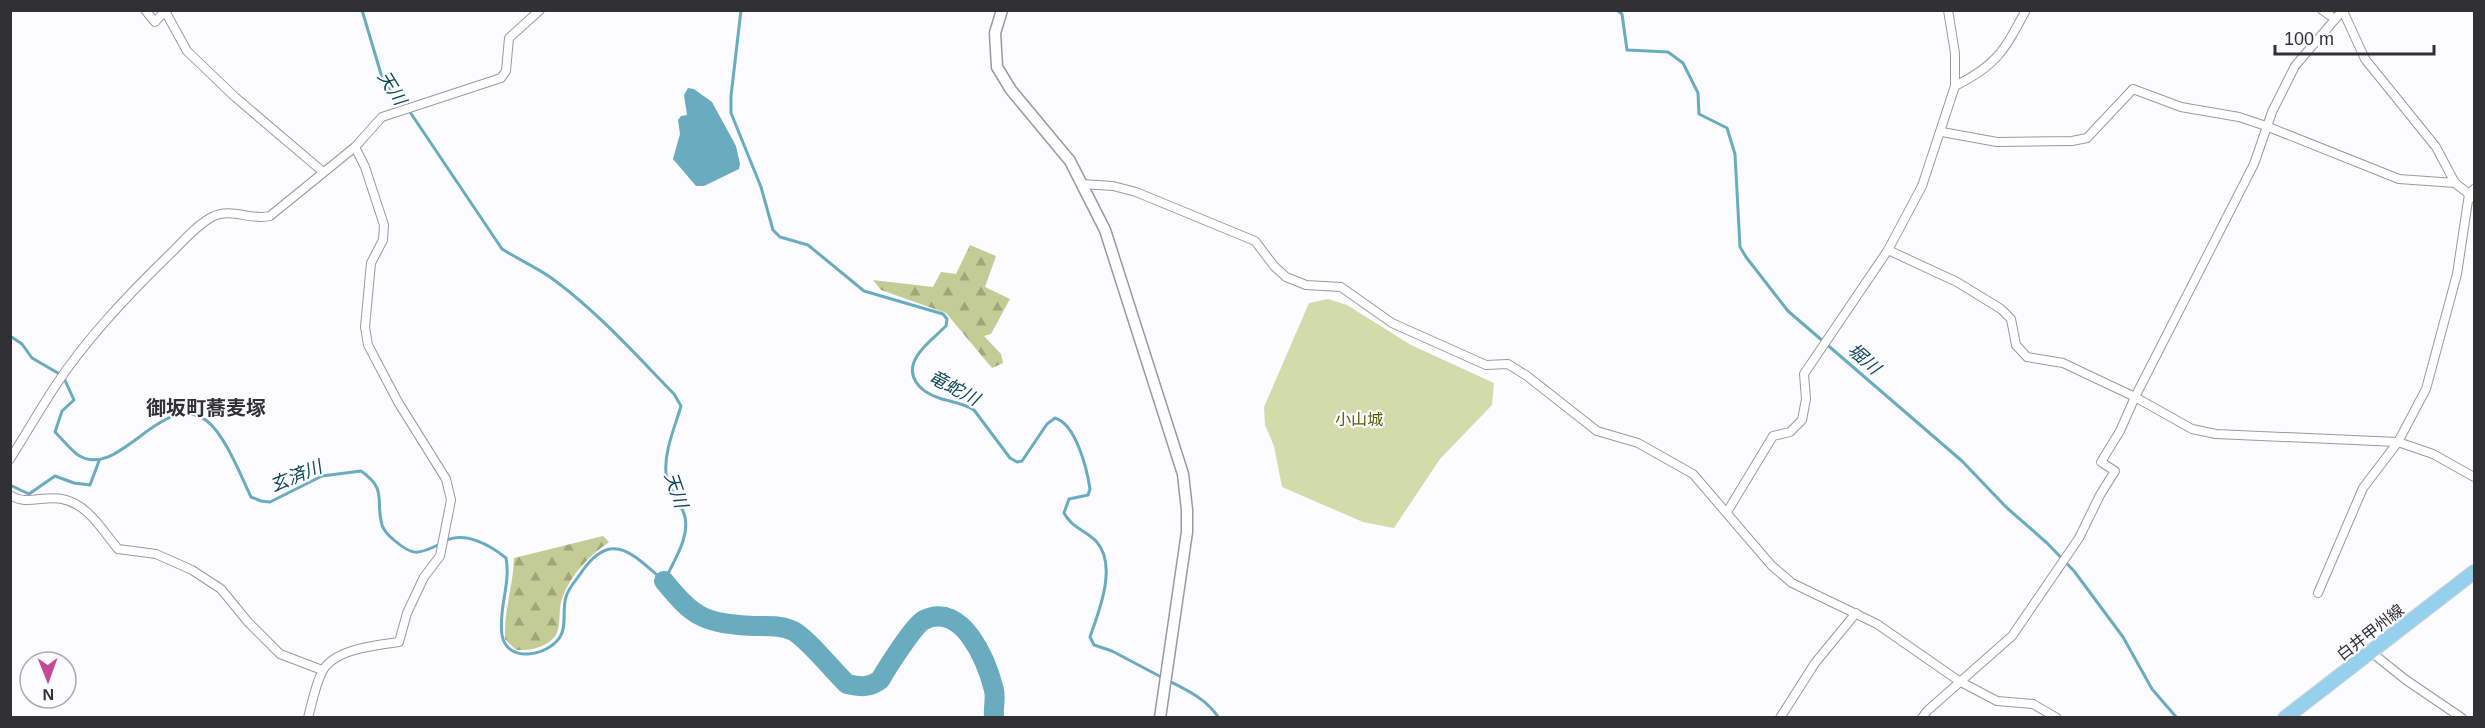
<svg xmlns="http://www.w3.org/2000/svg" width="2485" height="728" font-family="Arial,'Noto Sans JP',sans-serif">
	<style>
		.green { fill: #d2dbaa }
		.forest { fill: url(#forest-firs) }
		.water { fill: #69acc0 }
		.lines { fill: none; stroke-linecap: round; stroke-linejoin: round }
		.stream { stroke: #69acc0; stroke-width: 3 }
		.river { stroke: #69acc0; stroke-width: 20 }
		.minor-casing { stroke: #9b99a0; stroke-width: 10 }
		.tertiary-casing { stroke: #9b99a0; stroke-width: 13 }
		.primary-casing { stroke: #d6d6d6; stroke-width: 16 }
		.minor { stroke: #fff; stroke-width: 8 }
		.tertiary { stroke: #fff; stroke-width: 10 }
		.primary { stroke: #95d0ed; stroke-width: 14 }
		.labels { text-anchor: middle; stroke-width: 4.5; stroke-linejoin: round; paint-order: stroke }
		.park-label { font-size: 16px; fill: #565e01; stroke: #fcfbff }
		.street-label { font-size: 16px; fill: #313033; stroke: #fcfbff }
		.water-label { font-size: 18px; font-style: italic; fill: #0d4958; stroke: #fcfbff }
		.quarter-label { font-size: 20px; font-weight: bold; fill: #313033; stroke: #fcfbff }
	</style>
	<defs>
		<pattern id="forest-firs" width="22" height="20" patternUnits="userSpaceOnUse" patternTransform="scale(1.5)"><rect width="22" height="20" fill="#c3cc95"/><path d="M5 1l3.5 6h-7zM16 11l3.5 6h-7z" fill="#9fa67a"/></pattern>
	</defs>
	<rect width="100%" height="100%" fill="#fcfbff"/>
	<path class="green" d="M 1328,299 L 1347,305 L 1411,345 L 1494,383 L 1492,405 L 1440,459 L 1394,528 L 1363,522 L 1282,487 L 1274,446 L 1265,425 L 1264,407 L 1309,303 Z"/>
	<g class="forest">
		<path d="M 970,245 L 996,256 L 985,287 L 1010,299 L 991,334 L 984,336 L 1001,354 L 1003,363 L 992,368 L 946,313 L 881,290 L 873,280 L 933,287 L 941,272 L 956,274 Z"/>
		<path d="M 603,536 L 609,542 C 589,556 572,573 563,596 C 555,615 567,634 544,645 C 533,650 527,650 516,650 L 505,639 C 504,609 513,587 514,558 Z"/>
	</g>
	<path class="water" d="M 688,88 L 694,89 L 712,102 L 736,146 L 740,164 L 739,169 L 704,186 L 696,186 L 673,159 L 680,134 L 678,120 L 681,116 L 687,115 L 684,95 Z"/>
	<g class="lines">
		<g class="stream">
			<path d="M 362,10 L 381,74 L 396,98 L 410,112 L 502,249 C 518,259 535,267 550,277 C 596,310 635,354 674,394 L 681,406 C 675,427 664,451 666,473 C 668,488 677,498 683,511 C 693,533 674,561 664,581 C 635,557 613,528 583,570 C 578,578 568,588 566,597 C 562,609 567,627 560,637 C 548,656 507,664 502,635 C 498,609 511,584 506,558 C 490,545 465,531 445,541"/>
			<path d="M 741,10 L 731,96 L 731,113 L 761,187 L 773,230 L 780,237 L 808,245 L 864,291 L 943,314 L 947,319 L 946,326 C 932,340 902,360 916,382 C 921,390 930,395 939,398 C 951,402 963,403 974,410 L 1010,458 L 1017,462 L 1022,461 L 1047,424 L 1055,418 C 1076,424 1087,469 1090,489 L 1088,495 L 1069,499 L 1064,513 C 1071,527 1085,530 1096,541 C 1118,565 1099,611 1090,637 L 1094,645 L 1112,651 L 1163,678"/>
			<path d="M 1617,10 L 1622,14 L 1627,50 L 1668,52 L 1683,63 L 1698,93 L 1699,114 L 1727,128 L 1735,154 L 1740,247 L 1746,257 L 1788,311 L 1962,461 L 2006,507 L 2047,543 L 2074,571 L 2123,637 L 2152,689 L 2177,718"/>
			<path d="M 10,336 L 22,344 L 32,358 L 63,376 L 74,400 L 62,411 L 55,432 C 62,439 70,449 78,455 C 119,482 163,387 207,421 C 225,435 241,476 251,497 L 261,501 L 270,502 L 322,476 L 361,471 C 388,490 375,500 382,525 C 384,531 389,536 394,540 C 412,556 418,555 440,544"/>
			<path d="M 10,485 L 29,494 L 55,476 L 74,483 L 90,485 L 99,461"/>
			<path d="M 1169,681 C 1189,691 1206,699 1219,718"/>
		</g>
		<path class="river" d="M 664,581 C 695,619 705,623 754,626 C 766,626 779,625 791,630 C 805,635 834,672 847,684 C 860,687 869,688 880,680 C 887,668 914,625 924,620 C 963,601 987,662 994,690 C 996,698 993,708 994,718"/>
		<defs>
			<g id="minor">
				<path d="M 145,10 L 155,22 L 165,11 L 187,51 L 235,97 L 322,171"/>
				<path d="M 2322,10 L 2335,19"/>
				<path d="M 2343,11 L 2365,59 L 2436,147 L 2455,183 L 2474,198"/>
				<path d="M 1955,86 C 1997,65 2004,51 2026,10"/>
				<path d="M 1942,132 L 1997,142 L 2072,141 L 2087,138 L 2133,89 L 2181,107 L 2239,117 L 2266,126 L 2399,179 L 2455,183"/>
				<path d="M 1082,184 L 1113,186 L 1136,192 L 1255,241 L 1274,266 L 1286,277 L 1306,285 L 1341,287 L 1392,323 L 1486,365 L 1508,364 L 1527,376 L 1597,431 L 1638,443 L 1693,474 L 1772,566 L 1792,583 L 1877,624 L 1959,681 L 1997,701 L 2033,704 L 2057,718"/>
				<path d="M 1888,250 L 1957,282 L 2001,309 L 2011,319 L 2016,345 L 2027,357 L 2063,363 L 2135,397 L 2192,429 L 2216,434 L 2398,442 L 2433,454 L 2474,477"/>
				<path d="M 10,459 C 26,434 40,409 56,385 C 87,338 127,296 167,257 C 181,244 195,226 212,217 C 232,207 250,221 270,216 L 355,147 L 382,117 L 501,78 L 506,71 L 509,38 L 540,10"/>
				<path d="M 10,495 C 26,506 44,495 62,499 C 88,504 102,530 118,549 L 156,554 L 192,570 L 221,589 L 248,622 L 280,654 L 322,670"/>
				<path d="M 1727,512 L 1773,436 L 1790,432 L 1802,420 L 1806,399 L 1804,374 L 1888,250 L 1922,186 L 1955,86 L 1955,53 L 1948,10"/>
				<path d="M 2318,593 L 2363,488 L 2398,442 L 2426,389 L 2457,274 L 2469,194 L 2474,189"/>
				<path d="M 2371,652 L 2406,680 L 2462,718"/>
				<path d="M 308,718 C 312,703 315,686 322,672 C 333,649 377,645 399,642 L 407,613 L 424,577 L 440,556 L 451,500 L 446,479 L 398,402 L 368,345 L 365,327 L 371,263 L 383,240 L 384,225 L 365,167 L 355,147"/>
				<path d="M 1780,718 L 1815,663 L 1856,613"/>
				<path d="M 1922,718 L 1927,711 L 2012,636 L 2079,538 L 2100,495 L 2115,471 L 2101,462 L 2120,431 L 2135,397 L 2254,164 L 2272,112 L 2295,66 L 2343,10"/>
			</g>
			<path id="tertiary" d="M 1002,10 L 995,33 L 997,67 L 1011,90 L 1070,161 L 1105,230 L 1183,474 L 1187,510 L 1187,532 L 1160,718"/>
			<path id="primary" d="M 2285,718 L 2474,572"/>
		</defs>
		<use href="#minor" class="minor-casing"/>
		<use href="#tertiary" class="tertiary-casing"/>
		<use href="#primary" class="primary-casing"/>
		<use href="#minor" class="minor"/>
		<use href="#tertiary" class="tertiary"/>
		<use href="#primary" class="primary"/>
	</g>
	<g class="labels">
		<g class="park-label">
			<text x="1359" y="425">小山城</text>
		</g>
		<g class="street-label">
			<text transform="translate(2370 632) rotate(-38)" y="6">白井甲州線</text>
		</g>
		<g class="water-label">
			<text transform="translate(392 88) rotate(58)" y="6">天川</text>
			<text transform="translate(1864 359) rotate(41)" y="6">堀川</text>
			<text transform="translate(954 388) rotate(28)" y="6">竜蛇川</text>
			<text transform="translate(296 476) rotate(-22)" y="6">玄済川</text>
			<text transform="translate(676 490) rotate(71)" y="6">天川</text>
		</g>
		<g class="quarter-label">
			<text x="206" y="415">御坂町蕎麦塚</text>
		</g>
	</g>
	<rect width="2485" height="728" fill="none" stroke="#313033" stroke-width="24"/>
	<g transform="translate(48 680) rotate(179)"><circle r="28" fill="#fcfbff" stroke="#abaaad" stroke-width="1.5"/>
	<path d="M0-4.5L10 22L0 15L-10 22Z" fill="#c54896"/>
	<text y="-9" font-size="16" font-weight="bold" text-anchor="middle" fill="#313033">N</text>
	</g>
	<path d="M2275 45v9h159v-9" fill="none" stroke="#313033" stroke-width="3"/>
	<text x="2284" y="45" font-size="18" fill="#313033" stroke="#fcfbff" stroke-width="4.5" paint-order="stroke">100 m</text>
</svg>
